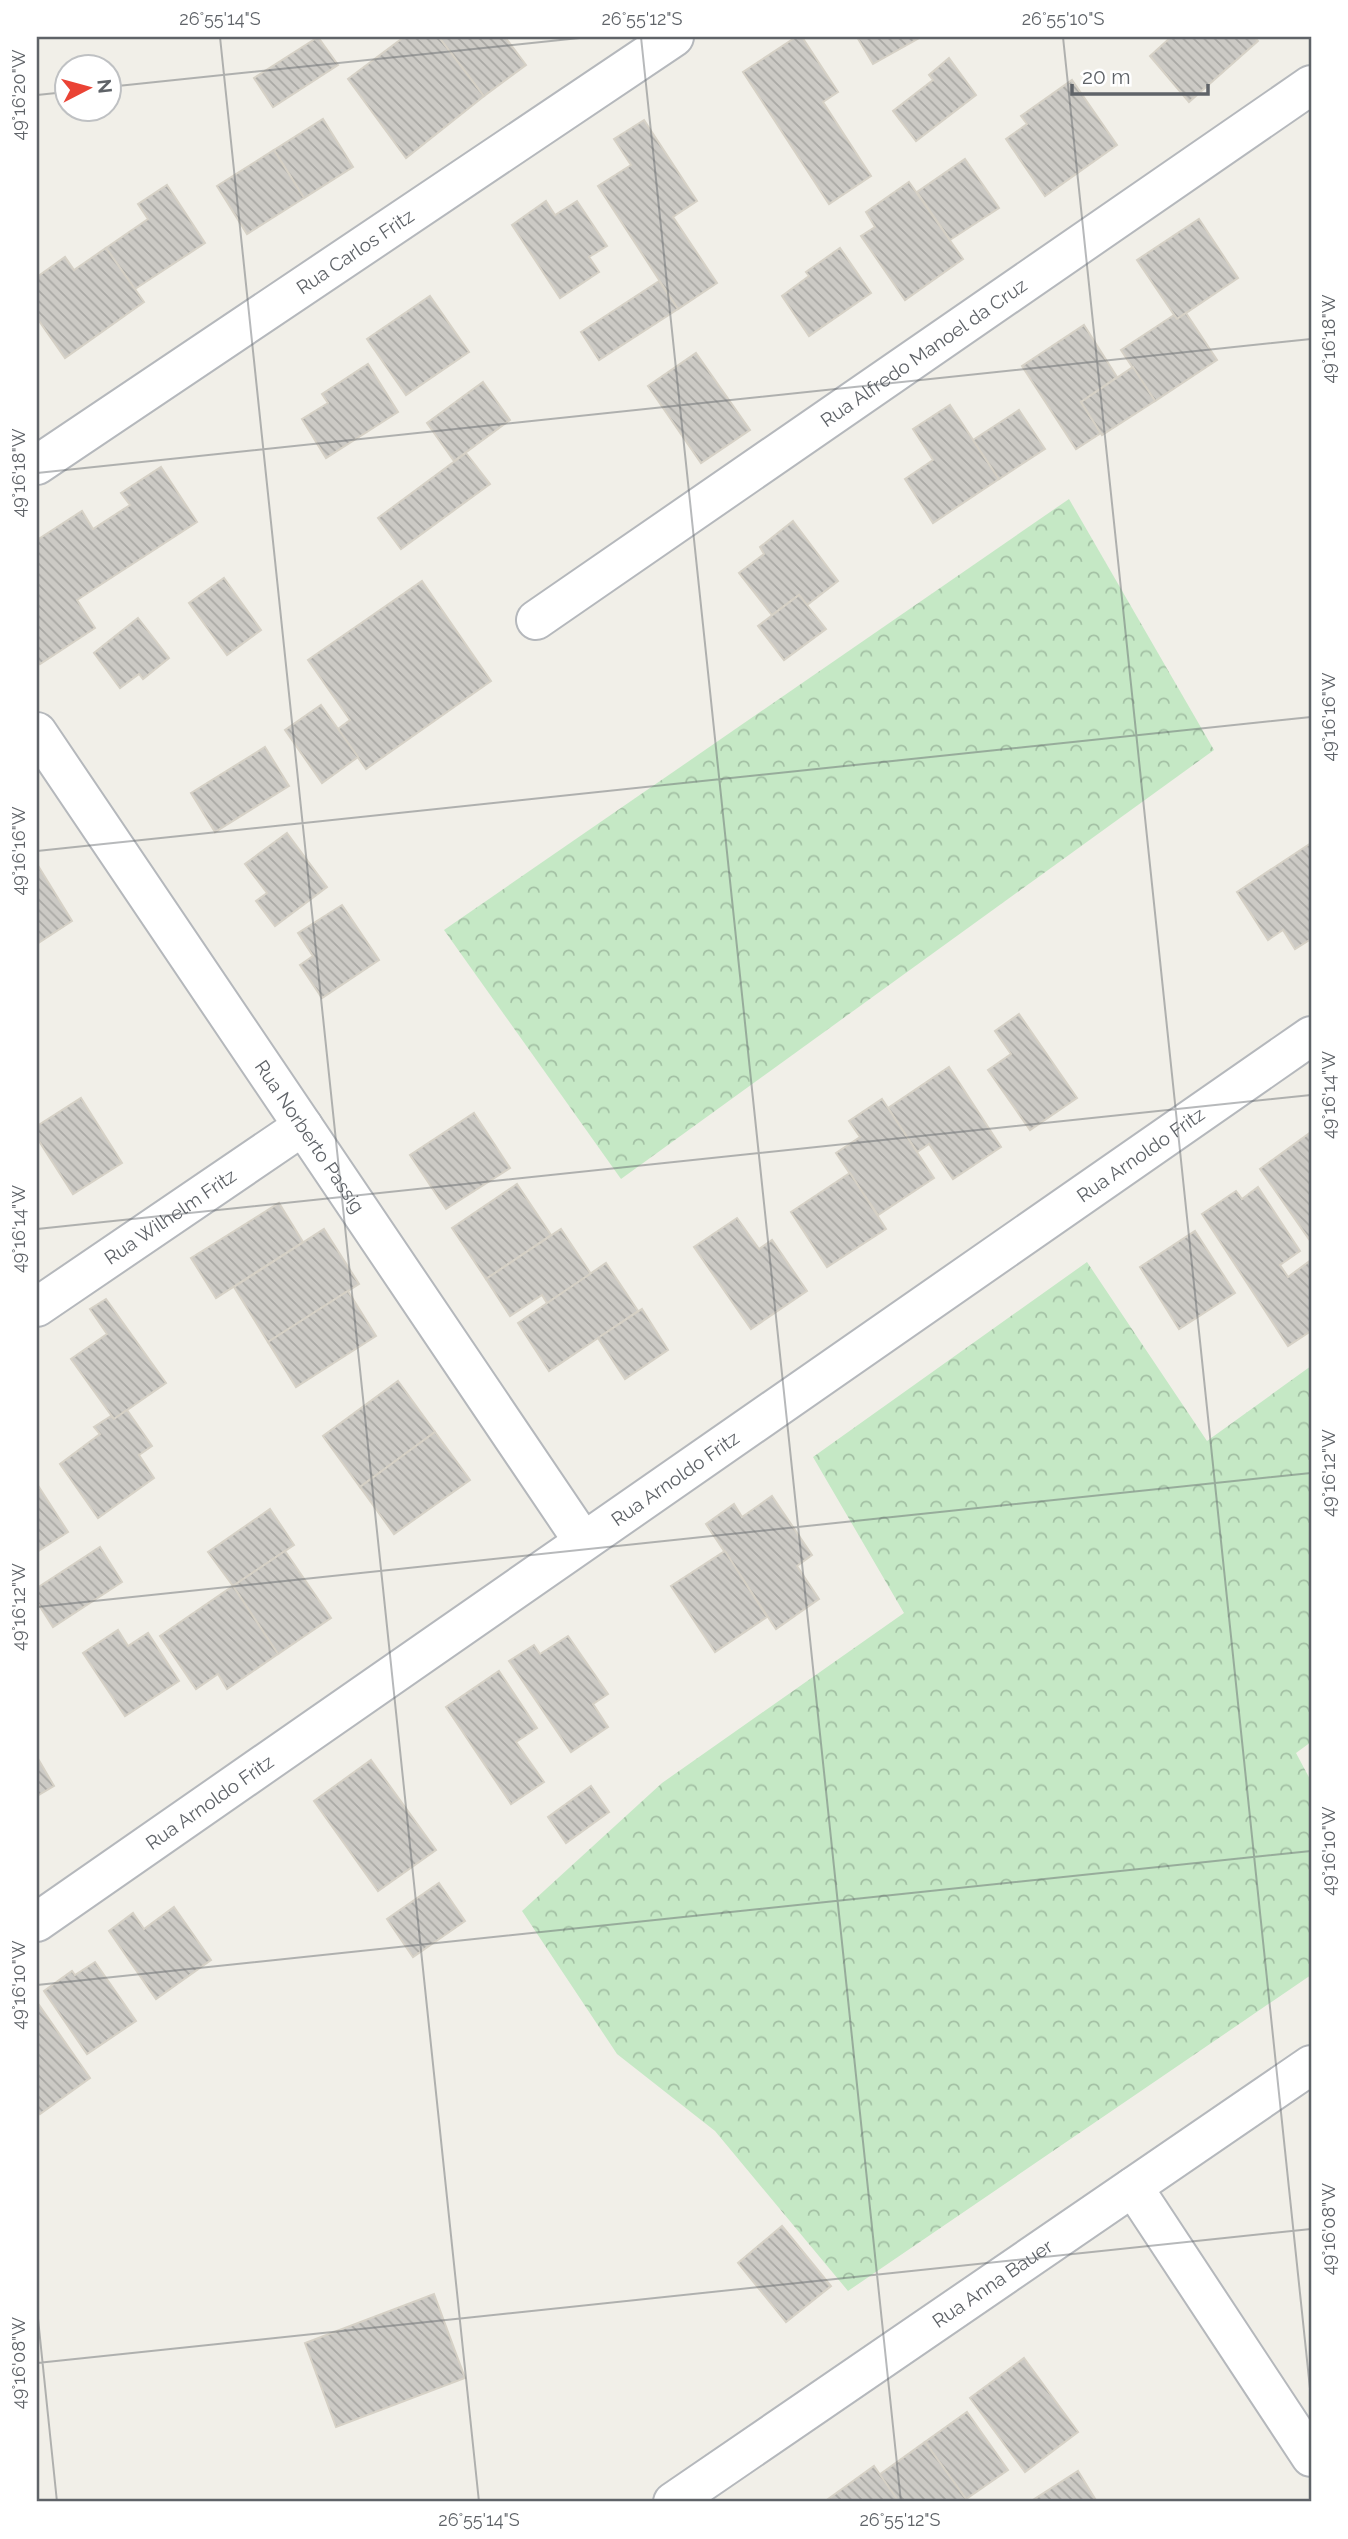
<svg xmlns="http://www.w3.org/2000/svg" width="1348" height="2539" font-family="Raleway,sans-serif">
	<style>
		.forest { fill: url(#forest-crowns) }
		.building { fill: url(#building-back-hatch); stroke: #d6d1c6; stroke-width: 2 }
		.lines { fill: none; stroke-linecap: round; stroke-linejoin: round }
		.minor-casing { stroke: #b5b8bc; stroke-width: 42 }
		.minor { stroke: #fff; stroke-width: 38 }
		.ticks { fill: none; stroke: #5f6368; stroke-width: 2; stroke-opacity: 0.45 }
		.labels { text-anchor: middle; stroke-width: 6; stroke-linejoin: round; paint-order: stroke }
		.street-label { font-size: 19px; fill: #5f6368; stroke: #fff }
		.neatline { fill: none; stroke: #5f6368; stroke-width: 2.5 }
		.ticks-label { font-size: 18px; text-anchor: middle; fill: #5f6368 }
	</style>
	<defs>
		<pattern id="forest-crowns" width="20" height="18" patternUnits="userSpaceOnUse" patternTransform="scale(1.75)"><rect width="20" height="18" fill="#c5e8c5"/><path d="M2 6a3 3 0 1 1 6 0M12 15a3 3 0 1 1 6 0" fill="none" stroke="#a3c0a4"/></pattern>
		<pattern id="building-back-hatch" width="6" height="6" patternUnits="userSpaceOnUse" patternTransform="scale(1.75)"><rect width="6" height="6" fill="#cccac5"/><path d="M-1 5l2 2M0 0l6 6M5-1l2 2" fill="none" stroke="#a9a8a4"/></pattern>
	</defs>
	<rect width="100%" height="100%" fill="#f1efe8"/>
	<g class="forest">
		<path d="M 1069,499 L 1214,750 L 621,1179 L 444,930 Z"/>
		<path d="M 1087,1262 L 1207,1441 L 1311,1366 L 1311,1742 L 1296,1753 L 1311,1781 L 1311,1975 L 848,2291 L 715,2131 L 617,2054 L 522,1911 L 662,1783 L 904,1613 L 813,1457 Z"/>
	</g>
	<g class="building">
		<path d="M 318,37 L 338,65 L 273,107 L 254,78 Z"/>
		<path d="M 404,37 L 439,37 L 484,96 L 406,158 L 348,79 Z"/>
		<path d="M 439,37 L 505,37 L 526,65 L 484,96 Z"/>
		<path d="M 796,37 L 802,37 L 838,92 L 823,102 L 871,176 L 829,204 L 743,72 Z"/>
		<path d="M 857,37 L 921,37 L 873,64 Z"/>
		<path d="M 1171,37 L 1254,37 L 1258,41 L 1189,102 L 1150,56 Z"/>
		<path d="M 949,58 L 976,95 L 916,141 L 893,111 L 933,80 L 929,75 Z"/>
		<path d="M 1072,80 L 1117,145 L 1045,196 L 1006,139 L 1027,124 L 1021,116 Z"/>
		<path d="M 323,119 L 353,167 L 304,198 L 274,150 Z"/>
		<path d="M 644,120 L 697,201 L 673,217 L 717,283 L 678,309 L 598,186 L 631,165 L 614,139 Z"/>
		<path d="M 274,150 L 304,198 L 247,234 L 217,186 Z"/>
		<path d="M 965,159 L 999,208 L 950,240 L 917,192 Z"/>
		<path d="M 909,182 L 963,259 L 905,300 L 861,236 L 875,227 L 866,212 Z"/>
		<path d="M 167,185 L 205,243 L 135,289 L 106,248 L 148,219 L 138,204 Z"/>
		<path d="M 546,201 L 555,215 L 577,201 L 607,246 L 589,257 L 599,272 L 560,298 L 512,225 Z"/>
		<path d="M 1199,219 L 1238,278 L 1177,319 L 1137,260 Z"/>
		<path d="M 106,248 L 144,302 L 65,358 L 37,318 L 37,277 L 65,257 L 74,270 Z"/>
		<path d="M 840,248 L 871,293 L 809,336 L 782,296 L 809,276 L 806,272 Z"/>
		<path d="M 659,281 L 678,309 L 599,360 L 581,332 Z"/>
		<path d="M 430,296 L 469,352 L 406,395 L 367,339 Z"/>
		<path d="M 1186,313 L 1217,360 L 1155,401 L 1121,350 L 1174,315 L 1177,319 Z"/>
		<path d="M 1084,325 L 1117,377 L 1081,402 L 1101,433 L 1076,449 L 1022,366 Z"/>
		<path d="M 696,353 L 750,430 L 701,463 L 648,386 Z"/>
		<path d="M 368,364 L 398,412 L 326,458 L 302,419 L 328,403 L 322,394 Z"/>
		<path d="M 1133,367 L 1155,401 L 1102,435 L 1081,402 Z"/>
		<path d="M 483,382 L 510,420 L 454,461 L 427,423 Z"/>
		<path d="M 950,405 L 999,479 L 933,523 L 905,479 L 933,460 L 913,429 Z"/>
		<path d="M 1019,410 L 1045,449 L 999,479 L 973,440 Z"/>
		<path d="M 466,453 L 490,484 L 401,549 L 378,518 Z"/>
		<path d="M 161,467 L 197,522 L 77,600 L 95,628 L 40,664 L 37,659 L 37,540 L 82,511 L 93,529 L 130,505 L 121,493 Z"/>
		<path d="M 793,521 L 838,581 L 807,605 L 799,595 L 772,615 L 739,573 L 764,554 L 760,547 Z"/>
		<path d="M 224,578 L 261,630 L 227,655 L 189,603 Z"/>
		<path d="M 422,581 L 491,681 L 366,769 L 338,729 L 350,720 L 308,660 Z"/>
		<path d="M 799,595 L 826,629 L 784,660 L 758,626 Z"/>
		<path d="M 138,618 L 169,658 L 143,679 L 139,674 L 120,688 L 94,653 Z"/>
		<path d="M 321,705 L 358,757 L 322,783 L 285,730 Z"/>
		<path d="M 265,747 L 289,786 L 215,832 L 191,793 Z"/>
		<path d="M 287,833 L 327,887 L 275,926 L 256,901 L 267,893 L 245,864 Z"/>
		<path d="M 1311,843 L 1311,939 L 1295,949 L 1283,930 L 1268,940 L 1237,892 Z"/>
		<path d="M 37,864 L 72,921 L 37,944 Z"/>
		<path d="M 342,905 L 379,960 L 322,998 L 300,965 L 313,956 L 298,933 Z"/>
		<path d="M 1019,1014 L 1077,1098 L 1030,1130 L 988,1070 L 1011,1054 L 995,1031 Z"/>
		<path d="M 949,1067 L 1001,1147 L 953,1179 L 929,1144 L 917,1152 L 888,1108 Z"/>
		<path d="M 81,1098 L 122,1163 L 73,1194 L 37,1138 L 37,1126 Z"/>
		<path d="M 882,1099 L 934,1178 L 878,1215 L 836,1153 L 860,1137 L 849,1121 Z"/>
		<path d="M 474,1113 L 510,1168 L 446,1209 L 410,1155 Z"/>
		<path d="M 1311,1132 L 1311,1242 L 1260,1169 Z"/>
		<path d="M 850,1173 L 886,1229 L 827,1267 L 791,1212 Z"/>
		<path d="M 517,1184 L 551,1235 L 486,1279 L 452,1228 Z"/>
		<path d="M 1258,1187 L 1300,1251 L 1280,1265 L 1288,1277 L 1311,1260 L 1311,1331 L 1288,1346 L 1202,1214 L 1236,1191 L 1242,1199 Z"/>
		<path d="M 279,1203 L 303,1242 L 216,1298 L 191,1258 Z"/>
		<path d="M 737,1218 L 759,1249 L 772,1240 L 807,1291 L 751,1329 L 694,1247 Z"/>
		<path d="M 324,1229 L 359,1284 L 268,1342 L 234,1287 Z"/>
		<path d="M 561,1229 L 591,1274 L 547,1303 L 542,1295 L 510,1316 L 486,1279 Z"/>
		<path d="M 1195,1231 L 1235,1293 L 1179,1329 L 1140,1267 Z"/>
		<path d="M 606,1263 L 638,1311 L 549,1371 L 518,1323 Z"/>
		<path d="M 348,1291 L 376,1336 L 296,1387 L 268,1342 Z"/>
		<path d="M 106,1299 L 166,1383 L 114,1419 L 71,1359 L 107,1334 L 90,1309 Z"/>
		<path d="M 642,1309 L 668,1350 L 625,1379 L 598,1338 Z"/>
		<path d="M 398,1381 L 435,1432 L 360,1487 L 323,1436 Z"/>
		<path d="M 127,1410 L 152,1446 L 139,1455 L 154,1478 L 98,1518 L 60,1464 L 100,1434 L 94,1427 L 111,1416 L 114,1419 Z"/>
		<path d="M 435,1432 L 470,1480 L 394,1534 L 360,1487 Z"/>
		<path d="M 37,1484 L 68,1532 L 37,1552 Z"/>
		<path d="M 772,1496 L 812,1555 L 797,1566 L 819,1599 L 776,1629 L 706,1524 L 734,1504 L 742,1517 Z"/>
		<path d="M 270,1509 L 294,1545 L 233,1586 L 208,1552 Z"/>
		<path d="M 100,1547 L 122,1582 L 53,1627 L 37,1602 L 37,1588 Z"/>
		<path d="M 285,1551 L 331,1618 L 278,1654 L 233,1586 Z"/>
		<path d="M 725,1551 L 767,1617 L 715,1652 L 671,1586 Z"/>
		<path d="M 233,1586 L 278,1654 L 227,1689 L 218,1674 L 196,1689 L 160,1636 Z"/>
		<path d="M 118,1630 L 128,1646 L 148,1633 L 179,1681 L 125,1716 L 83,1653 Z"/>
		<path d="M 568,1636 L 608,1694 L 593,1704 L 608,1727 L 571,1752 L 509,1661 L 534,1645 L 540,1654 Z"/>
		<path d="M 499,1671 L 537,1728 L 516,1742 L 544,1782 L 511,1804 L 446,1707 Z"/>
		<path d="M 37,1757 L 54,1786 L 37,1796 Z"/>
		<path d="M 371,1760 L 436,1850 L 378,1891 L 314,1801 Z"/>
		<path d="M 591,1786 L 609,1812 L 566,1843 L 548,1817 Z"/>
		<path d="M 439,1883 L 465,1921 L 413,1957 L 387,1919 Z"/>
		<path d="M 174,1907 L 211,1960 L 156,1999 L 109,1931 L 133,1913 L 144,1929 Z"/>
		<path d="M 95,1962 L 136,2021 L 87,2054 L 44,1991 L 72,1971 L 75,1975 Z"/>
		<path d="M 37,2002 L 90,2078 L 40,2114 L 37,2109 Z"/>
		<path d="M 782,2226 L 831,2286 L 786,2322 L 738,2263 Z"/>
		<path d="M 434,2294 L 465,2378 L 336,2427 L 305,2343 Z"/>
		<path d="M 1024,2358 L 1078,2432 L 1025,2472 L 970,2398 Z"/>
		<path d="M 967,2412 L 1008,2470 L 966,2499 L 925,2442 Z"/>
		<path d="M 925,2442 L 966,2499 L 962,2502 L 899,2502 L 879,2475 Z"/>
		<path d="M 874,2466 L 899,2502 L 824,2502 Z"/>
		<path d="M 1078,2471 L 1097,2502 L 1035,2502 L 1033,2500 Z"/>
	</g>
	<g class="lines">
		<defs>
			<g id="minor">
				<path id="s1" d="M 37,465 L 674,37"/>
				<path id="s2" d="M 536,620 L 1311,85"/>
				<path id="s3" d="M 37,732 L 583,1541"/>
				<path id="s4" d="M 37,1307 L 303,1126"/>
				<path id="s5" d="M 37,1922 L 1311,1036"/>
				<path d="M 1133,2187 L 1311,2457"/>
				<path id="s6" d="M 673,2502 L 1311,2065"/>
			</g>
		</defs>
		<use href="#minor" class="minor-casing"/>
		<use href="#minor" class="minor"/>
	</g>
	<path class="ticks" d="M 220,37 L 479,2502M 641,37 L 901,2502M 1063,37 L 1311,2398M 108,87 L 589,37M 37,95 L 66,92M 37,473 L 1311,339M 37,851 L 1311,717M 37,1229 L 1311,1095M 37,1607 L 1311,1473M 37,1985 L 1311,1851M 37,2309 L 57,2502M 37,2363 L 1311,2229"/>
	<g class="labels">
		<g class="street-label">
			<text dy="7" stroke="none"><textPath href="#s1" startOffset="383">Rua Carlos Fritz</textPath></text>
			<text dy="7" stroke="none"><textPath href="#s2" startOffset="471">Rua Alfredo Manoel da Cruz</textPath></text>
			<text dy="7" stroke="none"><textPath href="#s3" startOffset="488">Rua Norberto Passig</textPath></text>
			<text dy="7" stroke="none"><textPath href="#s5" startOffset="1344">Rua Arnoldo Fritz</textPath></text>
			<text dy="7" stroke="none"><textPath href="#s4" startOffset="161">Rua Wilhelm Fritz</textPath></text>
			<text dy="7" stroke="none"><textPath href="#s5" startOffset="777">Rua Arnoldo Fritz</textPath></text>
			<text dy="7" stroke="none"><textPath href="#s5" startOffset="210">Rua Arnoldo Fritz</textPath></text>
			<text dy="7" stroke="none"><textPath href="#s6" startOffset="387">Rua Anna Bauer</textPath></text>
		</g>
	</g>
	<rect width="1348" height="2539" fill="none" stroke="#ffffff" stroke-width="77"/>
	<g transform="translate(88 88) rotate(84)"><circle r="33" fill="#ffffff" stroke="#bfc1c3" stroke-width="2"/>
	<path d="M0-5L12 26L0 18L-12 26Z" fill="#ea4335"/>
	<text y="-10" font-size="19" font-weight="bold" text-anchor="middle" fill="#5f6368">N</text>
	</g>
	<path d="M1072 84v10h136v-10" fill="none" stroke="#5f6368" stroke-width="3.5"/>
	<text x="1082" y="84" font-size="21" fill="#5f6368" stroke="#ffffff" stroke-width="5" paint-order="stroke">20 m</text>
	<rect x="38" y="38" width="1272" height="2462" class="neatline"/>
	<g class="ticks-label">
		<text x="220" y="25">26°55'14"S</text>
		<text x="642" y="25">26°55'12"S</text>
		<text x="1063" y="25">26°55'10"S</text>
		<text transform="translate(19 95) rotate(-90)" y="6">49°16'20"W</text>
		<text transform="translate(1329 339) rotate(-90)" y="6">49°16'18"W</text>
		<text transform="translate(19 473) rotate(-90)" y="6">49°16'18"W</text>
		<text transform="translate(1329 717) rotate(-90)" y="6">49°16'16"W</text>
		<text transform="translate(19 851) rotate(-90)" y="6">49°16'16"W</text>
		<text transform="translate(1329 1095) rotate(-90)" y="6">49°16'14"W</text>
		<text transform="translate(19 1229) rotate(-90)" y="6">49°16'14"W</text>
		<text transform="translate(1329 1473) rotate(-90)" y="6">49°16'12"W</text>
		<text transform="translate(19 1607) rotate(-90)" y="6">49°16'12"W</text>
		<text transform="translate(1329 1851) rotate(-90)" y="6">49°16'10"W</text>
		<text transform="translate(19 1985) rotate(-90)" y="6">49°16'10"W</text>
		<text transform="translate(1329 2229) rotate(-90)" y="6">49°16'08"W</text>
		<text transform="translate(19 2363) rotate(-90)" y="6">49°16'08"W</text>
		<text x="479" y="2526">26°55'14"S</text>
		<text x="900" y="2526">26°55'12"S</text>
	</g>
</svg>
